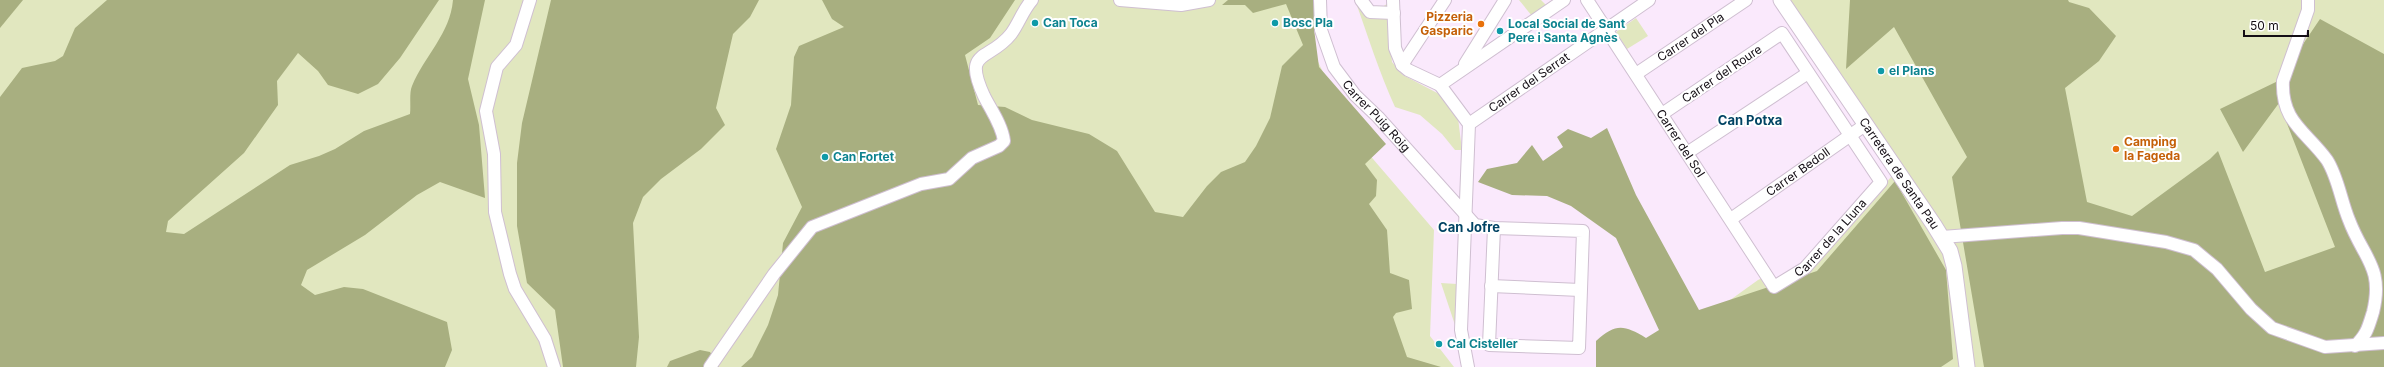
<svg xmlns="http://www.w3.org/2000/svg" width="2384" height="367" font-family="Inter,sans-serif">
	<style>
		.green { fill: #e1e7bf }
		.forest { fill: #a8af80 }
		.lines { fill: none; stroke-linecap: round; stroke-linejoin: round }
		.minor-casing { stroke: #cfbfd1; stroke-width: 14 }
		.major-casing { stroke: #cfbfd1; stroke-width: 17 }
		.minor { stroke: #fff; stroke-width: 12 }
		.major { stroke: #fff; stroke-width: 15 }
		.culture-dot { fill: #0f9aa8; stroke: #fff; stroke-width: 1.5 }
		.food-dot { fill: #e8710a; stroke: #fff; stroke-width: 1.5 }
		.labels { text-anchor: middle; stroke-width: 4; stroke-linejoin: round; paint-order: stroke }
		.food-label { font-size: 12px; font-weight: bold; fill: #c56008; stroke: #fff; text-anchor: end }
		.culture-label { font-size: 12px; font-weight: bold; fill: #0d838f; stroke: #fff; text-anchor: start }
		.street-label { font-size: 12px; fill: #140e15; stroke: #fff }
		.neighbourhood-label { font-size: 13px; font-weight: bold; fill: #004363; stroke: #fff }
	</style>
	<rect width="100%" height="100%" fill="#fae9fc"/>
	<g class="green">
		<path d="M 0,0 L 1288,0 L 1355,138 L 1434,230 L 1430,336 L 1454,367 L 0,367 Z"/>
		<path d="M 1355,0 L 1365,0 L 1370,7 L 1382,7 L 1387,4 L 1392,62 L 1403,75 L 1441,95 L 1458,118 L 1462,150 L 1455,150 L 1442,134 L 1420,115 L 1395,107 C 1379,72 1368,36 1355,0 Z"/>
		<path d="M 1519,0 L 1541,0 L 1547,6 L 1532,16 Z"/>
		<path d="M 1781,0 L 2384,0 L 2384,367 L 1660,367 L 1719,308 L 1758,280 L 1764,277 L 1775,292 L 1866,206 L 1897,170 Z"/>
		<path d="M 1636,18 L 1648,36 L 1627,49 L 1616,32 Z"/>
		<path d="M 1441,283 L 1457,284 L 1455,325 Z"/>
	</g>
	<g class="forest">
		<path d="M 0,0 L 23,0 L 0,28 Z"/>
		<path d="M 107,0 L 439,0 L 400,58 L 378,84 L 358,94 L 328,85 L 318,71 L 298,53 L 277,81 L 278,105 L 244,153 L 168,221 L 166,232 L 184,234 L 290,165 L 319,156 L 335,149 L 364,131 L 410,114 C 411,105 409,93 412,86 C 425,55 450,34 453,0 L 485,0 L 468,79 L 479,125 L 485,198 L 440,182 L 417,195 L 365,235 L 307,270 L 301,285 L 315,295 L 344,287 L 363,289 L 447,322 L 452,350 L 445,367 L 0,367 L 0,97 L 22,68 L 55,61 L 63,56 L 75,28 Z"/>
		<path d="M 551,0 L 759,0 L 750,17 L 733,34 L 716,108 L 725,125 L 701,149 L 661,179 L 643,197 L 633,223 L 639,337 L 636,367 L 563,367 L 555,310 L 527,283 L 517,226 L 517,163 L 522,123 Z"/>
		<path d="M 822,0 L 1015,0 L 990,38 L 965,55 L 978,105 L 1005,107 L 1032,120 L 1089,134 L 1117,151 L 1155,212 L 1183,217 L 1207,186 L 1221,172 L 1245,162 L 1256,146 L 1270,118 L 1282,66 L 1303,45 L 1286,4 L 1253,13 L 1245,5 L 1222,5 L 1228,0 L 1314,0 L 1314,29 L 1319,67 L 1386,144 L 1365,164 L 1377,180 L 1376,196 L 1369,204 L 1387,230 L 1390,273 L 1409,280 L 1412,309 L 1396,313 L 1393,317 L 1407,357 L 1441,367 L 741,367 L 752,357 L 768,325 L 778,295 L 783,243 L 802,207 L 776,149 L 791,105 L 794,57 L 799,46 L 844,27 L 832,19 Z"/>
		<path d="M 1850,0 L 2068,0 L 2069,2 L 2089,8 L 2116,36 L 2099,61 L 2065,88 L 2087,202 L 2132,216 L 2210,159 L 2218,151 L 2265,272 L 2335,247 L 2279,103 L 2243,152 L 2220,109 L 2278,81 L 2320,19 L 2384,54 L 2384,367 L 1984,367 L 1952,177 L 1967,157 L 1894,27 L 1846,69 Z"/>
		<path d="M 1607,128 L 1636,195 L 1699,310 L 1817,271 L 1895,181 L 1946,270 L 1953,359 L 1941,367 L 1596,367 L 1596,341 C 1616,323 1624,325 1646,338 L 1659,330 L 1616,238 L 1571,206 L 1547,196 L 1512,195 L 1478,182 L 1487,169 L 1517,163 L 1532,145 L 1543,161 L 1563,147 L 1557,137 L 1568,129 L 1591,138 Z"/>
		<path d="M 700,350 L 710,352 L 719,367 L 667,367 L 670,361 Z"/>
	</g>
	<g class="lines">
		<defs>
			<g id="minor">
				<path d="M 530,0 L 516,45 L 497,67 L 486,111 L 494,154 L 495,212 L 510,274 L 515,289 L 545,339 L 554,367"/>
				<path d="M 1120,0 L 1181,5 L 1209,0"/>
				<path id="s1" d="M 1320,0 L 1321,30 L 1334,67 L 1355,95 L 1378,117 L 1475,225 L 1494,228 L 1583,231 L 1579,348 L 1489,345 L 1494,228"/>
				<path d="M 1361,0 L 1370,12 L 1394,13"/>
				<path d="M 1393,0 L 1395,48 L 1402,65 L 1408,70 L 1440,85 L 1469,124 L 1461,330 L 1468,367"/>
				<path id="s2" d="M 1587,0 L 1774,287 L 1805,268 L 1881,182 L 1782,33 L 1662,114"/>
				<path d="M 2308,0 L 2308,10 L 2283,81 C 2281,122 2306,131 2327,160 C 2338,177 2341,201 2349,220 C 2363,258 2384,267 2373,312 C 2368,328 2367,334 2355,346"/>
				<path d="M 1465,64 L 1505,0"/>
				<path d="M 1402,65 L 1445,0"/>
				<path id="s3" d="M 1636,74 L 1746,0"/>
				<path d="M 1440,85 L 1564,0"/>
				<path id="s4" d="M 1469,124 L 1649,0"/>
				<path d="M 1687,153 L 1808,73"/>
				<path id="s5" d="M 1731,219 L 1865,125"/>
				<path d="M 1942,237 L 2062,228 L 2079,228 L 2166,242 L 2194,250 L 2217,269 L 2251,309 L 2272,328 L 2325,347 L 2384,343"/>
				<path d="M 1491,286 L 1580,290"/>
				<path d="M 710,367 L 774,274 L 812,227 L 921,184 L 949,179 L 972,158 L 999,146 L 1004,141 C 1002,125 991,110 984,96 C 962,48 989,62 1011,34 C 1019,23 1023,10 1032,0"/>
			</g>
			<g id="major">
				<path id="s6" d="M 1781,0 L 1934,225 L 1950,251 L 1954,266 L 1967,367"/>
			</g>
		</defs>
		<use href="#minor" class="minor-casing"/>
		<use href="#major" class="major-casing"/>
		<use href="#minor" class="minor"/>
		<use href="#major" class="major"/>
	</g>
	<g class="culture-dot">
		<circle cx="1035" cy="23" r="4"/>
		<circle cx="1275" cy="23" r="4"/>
		<circle cx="1500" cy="31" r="4"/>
		<circle cx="1881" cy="71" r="4"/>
		<circle cx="825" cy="157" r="4"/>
		<circle cx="1439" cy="344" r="4"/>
	</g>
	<g class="food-dot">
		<circle cx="1481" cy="24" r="4"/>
		<circle cx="2116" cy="149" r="4"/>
	</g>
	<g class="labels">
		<g class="food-label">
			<text x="1473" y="21">Pizzeria<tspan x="1473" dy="14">Gasparic</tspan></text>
			<text x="2124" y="146" text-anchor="start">Camping<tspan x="2124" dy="14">la Fageda</tspan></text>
		</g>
		<g class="culture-label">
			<text x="1043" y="27">Can Toca</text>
			<text x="1283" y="27">Bosc Pla</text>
			<text x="1508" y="28">Local Social de Sant<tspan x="1508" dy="14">Pere i Santa Agnès</tspan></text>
			<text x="1889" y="75">el Plans</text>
			<text x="833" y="161">Can Fortet</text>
			<text x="1447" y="348">Cal Cisteller</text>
		</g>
		<g class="street-label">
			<text dy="4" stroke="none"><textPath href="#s3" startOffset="66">Carrer del Pla</textPath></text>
			<text transform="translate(1722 74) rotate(-34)" y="4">Carrer del Roure</text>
			<text dy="4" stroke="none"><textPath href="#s4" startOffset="73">Carrer del Serrat</textPath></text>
			<text dy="4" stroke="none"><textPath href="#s1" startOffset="134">Carrer Puig Roig</textPath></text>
			<text dy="4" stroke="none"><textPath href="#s2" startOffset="171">Carrer del Sol</textPath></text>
			<text dy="4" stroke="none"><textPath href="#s5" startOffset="82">Carrer Bedoll</textPath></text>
			<text dy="4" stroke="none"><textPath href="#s6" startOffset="210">Carretera de Santa Pau</textPath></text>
			<text dy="4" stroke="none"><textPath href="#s2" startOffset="418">Carrer de la Lluna</textPath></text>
		</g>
		<g class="neighbourhood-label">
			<text x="1750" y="125">Can Potxa</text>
			<text x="1469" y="232">Can Jofre</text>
		</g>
	</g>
	<path d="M2244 30v6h64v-6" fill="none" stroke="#140e15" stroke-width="2"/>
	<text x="2250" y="30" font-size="12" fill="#140e15" stroke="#ffffff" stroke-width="3" paint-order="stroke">50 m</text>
</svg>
